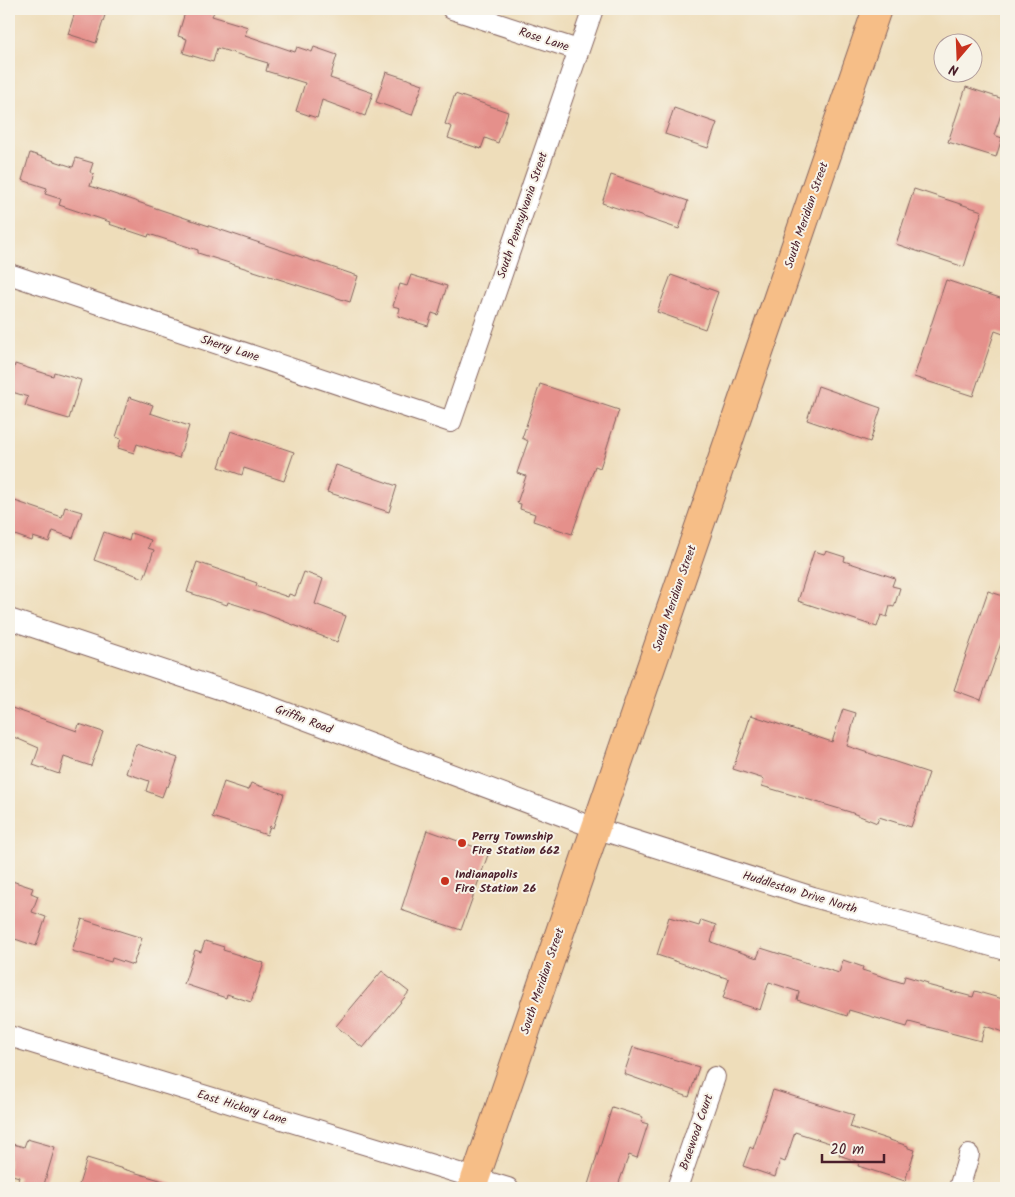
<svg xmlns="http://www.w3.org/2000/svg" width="1015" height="1197" font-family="Kalam,sans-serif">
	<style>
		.building { fill: #e5908b }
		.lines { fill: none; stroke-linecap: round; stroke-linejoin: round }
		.street-casing { stroke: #83625d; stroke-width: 22 }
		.primary-casing { stroke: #83625d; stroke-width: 30 }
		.street { stroke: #fff; stroke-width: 20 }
		.primary { stroke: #f6be87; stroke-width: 28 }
		.poi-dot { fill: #c8321e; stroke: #f7f3e8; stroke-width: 2 }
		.labels { text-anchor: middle; stroke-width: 4; stroke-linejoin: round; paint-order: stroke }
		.street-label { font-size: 12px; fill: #4a1f2b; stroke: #f7f3e8 }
		.poi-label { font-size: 12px; font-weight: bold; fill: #4a1f2b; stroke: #f7f3e8; text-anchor: start }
	</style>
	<rect width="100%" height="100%" fill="#f7f3e8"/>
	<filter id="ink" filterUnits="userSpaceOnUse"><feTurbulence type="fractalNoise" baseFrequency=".02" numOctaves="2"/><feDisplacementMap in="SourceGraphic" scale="10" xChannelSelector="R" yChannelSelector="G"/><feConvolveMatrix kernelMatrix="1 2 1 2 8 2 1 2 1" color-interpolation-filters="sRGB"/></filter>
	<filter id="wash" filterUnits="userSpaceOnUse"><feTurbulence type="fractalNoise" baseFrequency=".0096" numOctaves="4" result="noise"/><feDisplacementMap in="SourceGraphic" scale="20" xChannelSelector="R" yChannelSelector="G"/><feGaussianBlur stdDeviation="1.12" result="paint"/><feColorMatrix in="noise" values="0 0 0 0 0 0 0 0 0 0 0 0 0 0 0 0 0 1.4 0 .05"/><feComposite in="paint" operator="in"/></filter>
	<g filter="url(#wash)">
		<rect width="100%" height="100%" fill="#eeddba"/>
		<g id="blocks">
			<g class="building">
				<path d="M 76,9 L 107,9 L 96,43 L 68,34 Z"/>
				<path d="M 186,9 L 205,9 L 214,12 L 212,16 L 248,27 L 245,35 L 295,52 L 297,47 L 312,52 L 314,47 L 337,55 L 330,78 L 373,93 L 365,116 L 322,100 L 317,118 L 296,111 L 305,83 L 266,71 L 268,63 L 217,48 L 213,62 L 183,53 L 187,39 L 178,36 Z"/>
				<path d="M 386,72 L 423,84 L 412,115 L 376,102 Z"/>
				<path d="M 966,87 L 1006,100 L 994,135 L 1002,138 L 996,157 L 948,142 Z"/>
				<path d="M 455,94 L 508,112 L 498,143 L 485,138 L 481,149 L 448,138 L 452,127 L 445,124 Z"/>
				<path d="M 674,108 L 717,123 L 708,148 L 665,134 Z"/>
				<path d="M 30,153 L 73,167 L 76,158 L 93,163 L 90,172 L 94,174 L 90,186 L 358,276 L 350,302 L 198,253 L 198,250 L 149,234 L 148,237 L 109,224 L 110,222 L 59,205 L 61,199 L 45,194 L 47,188 L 22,180 Z"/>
				<path d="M 611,175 L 688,201 L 679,229 L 602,203 Z"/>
				<path d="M 914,189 L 982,211 L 964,267 L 896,244 Z"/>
				<path d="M 411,275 L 447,286 L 438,315 L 432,313 L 428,326 L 398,316 L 400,308 L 393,306 L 400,284 L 407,286 Z"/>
				<path d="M 671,275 L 718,292 L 705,329 L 657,312 Z"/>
				<path d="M 946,280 L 1006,300 L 1006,335 L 995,331 L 973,396 L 914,377 Z"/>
				<path d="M 15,364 L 53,376 L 54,372 L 81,380 L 69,419 L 25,406 L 28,397 L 9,391 Z"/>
				<path d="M 540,384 L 619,410 L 600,468 L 595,466 L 572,534 L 533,521 L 535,514 L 520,509 L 521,504 L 517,503 L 526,476 L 517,473 L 528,441 L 522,438 Z"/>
				<path d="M 818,386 L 881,408 L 870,442 L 807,420 Z"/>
				<path d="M 129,397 L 153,405 L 150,413 L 189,426 L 179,458 L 137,444 L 134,453 L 118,448 L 121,439 L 116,437 Z"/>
				<path d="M 231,431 L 294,452 L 284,481 L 244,468 L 242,475 L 219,467 Z"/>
				<path d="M 336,465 L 397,486 L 389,512 L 327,492 Z"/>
				<path d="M 12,500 L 62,517 L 65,507 L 82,512 L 73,538 L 53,531 L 49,542 L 33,537 L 32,541 L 9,533 L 9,510 Z"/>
				<path d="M 104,532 L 129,541 L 131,533 L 151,540 L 148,548 L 154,550 L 144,578 L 94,560 Z"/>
				<path d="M 814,551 L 824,554 L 826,551 L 845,557 L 844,561 L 895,578 L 892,586 L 900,588 L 894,607 L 890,606 L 887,617 L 881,615 L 877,627 L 798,601 Z"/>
				<path d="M 197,562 L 257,583 L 256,586 L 288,597 L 289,594 L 295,596 L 304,572 L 323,579 L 315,604 L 346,616 L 337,642 L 263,613 L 228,602 L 227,605 L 187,592 Z"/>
				<path d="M 988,591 L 1006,597 L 1006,629 L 981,700 L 954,690 Z"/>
				<path d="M 9,707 L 77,731 L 79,724 L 103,732 L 91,766 L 64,757 L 59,774 L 33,765 L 39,748 L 9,735 Z"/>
				<path d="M 843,709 L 856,713 L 847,746 L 929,773 L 911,827 L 879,817 L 877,823 L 850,812 L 762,786 L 764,779 L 733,769 L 751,715 L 832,742 Z"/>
				<path d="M 136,744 L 178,758 L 168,787 L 166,786 L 162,797 L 146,791 L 149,781 L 126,773 Z"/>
				<path d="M 224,782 L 248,790 L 251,783 L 284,794 L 273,828 L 270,826 L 267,835 L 212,817 Z"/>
				<path d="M 427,830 L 489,852 L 461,930 L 401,910 Z"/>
				<path d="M 9,880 L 33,888 L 31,893 L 38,896 L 32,912 L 46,917 L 36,946 L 9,937 Z"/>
				<path d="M 669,917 L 699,926 L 701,920 L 716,925 L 711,942 L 757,958 L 761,948 L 839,973 L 843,960 L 863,967 L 862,970 L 903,983 L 905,976 L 928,983 L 927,985 L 973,997 L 975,991 L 1006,1000 L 1006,1033 L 985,1026 L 981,1041 L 909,1022 L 907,1027 L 849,1010 L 847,1016 L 797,1000 L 799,992 L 769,982 L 760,1010 L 723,998 L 729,979 L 657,955 Z"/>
				<path d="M 82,919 L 142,938 L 133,965 L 112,958 L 111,962 L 72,951 Z"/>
				<path d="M 205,941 L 224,947 L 223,950 L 264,963 L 251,1002 L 227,994 L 226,998 L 184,984 L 195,950 L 201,952 Z"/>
				<path d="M 382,971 L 409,992 L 363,1048 L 336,1026 Z"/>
				<path d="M 633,1047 L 699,1067 L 689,1097 L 624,1074 Z"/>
				<path d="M 773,1090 L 854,1115 L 850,1127 L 908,1146 L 908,1148 L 915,1150 L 905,1181 L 858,1166 L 859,1162 L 839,1155 L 842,1147 L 795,1132 L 785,1162 L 780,1160 L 775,1177 L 743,1166 L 750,1147 L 753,1149 Z"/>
				<path d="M 612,1107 L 643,1117 L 641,1122 L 648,1124 L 637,1158 L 629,1155 L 617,1188 L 587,1188 Z"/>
				<path d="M 27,1139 L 55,1147 L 43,1188 L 16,1188 L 19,1177 L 9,1174 L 9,1143 L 24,1147 Z"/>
				<path d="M 87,1158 L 173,1184 L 172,1188 L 78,1188 Z"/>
			</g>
		</g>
	</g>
	<g filter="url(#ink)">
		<use href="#blocks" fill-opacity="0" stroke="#83625d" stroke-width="1"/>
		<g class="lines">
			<defs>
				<g id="street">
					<path d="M 452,9 L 578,50"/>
					<path d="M 9,274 L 451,422 L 593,9"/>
					<path d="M 9,619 L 261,703 L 595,828 L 813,897 L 1006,950"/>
					<path d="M 9,1036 L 508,1188"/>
					<path d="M 677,1188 L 715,1077"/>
					<path d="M 959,1188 L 969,1155"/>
				</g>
				<path id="primary" d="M 472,1188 L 877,9"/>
			</defs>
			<use href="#street" class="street-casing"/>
			<use href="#primary" class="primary-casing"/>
			<use href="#street" class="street"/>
			<use href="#primary" class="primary"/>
		</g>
	</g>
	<g class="poi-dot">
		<circle cx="462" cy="843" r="5"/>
		<circle cx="445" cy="881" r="5"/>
	</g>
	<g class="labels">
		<g class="street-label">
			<text transform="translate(544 39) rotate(18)" y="4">Rose Lane</text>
			<text transform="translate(522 215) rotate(-71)" y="4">South Pennsylvania Street</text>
			<text transform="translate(806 215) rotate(-71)" y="4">South Meridian Street</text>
			<text transform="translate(230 348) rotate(18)" y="4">Sherry Lane</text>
			<text transform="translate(674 598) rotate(-71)" y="4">South Meridian Street</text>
			<text transform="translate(304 719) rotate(21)" y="4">Griffin Road</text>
			<text transform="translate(800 892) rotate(17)" y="4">Huddleston Drive North</text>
			<text transform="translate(542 981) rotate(-71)" y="4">South Meridian Street</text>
			<text transform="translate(242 1107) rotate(17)" y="4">East Hickory Lane</text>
			<text transform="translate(696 1132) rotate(-71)" y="4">Braewood Court</text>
		</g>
		<g class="poi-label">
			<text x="472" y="840">Perry Township<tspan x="472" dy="14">Fire Station 662</tspan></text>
			<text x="455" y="878">Indianapolis<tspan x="455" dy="14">Fire Station 26</tspan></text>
		</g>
	</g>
	<rect width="1015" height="1197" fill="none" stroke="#f7f3e8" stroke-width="30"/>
	<g transform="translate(958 58) rotate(199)"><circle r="24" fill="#f7f3e8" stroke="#b29e9c"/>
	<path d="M0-4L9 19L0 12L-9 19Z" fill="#c8321e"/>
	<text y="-8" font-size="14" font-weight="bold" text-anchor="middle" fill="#4a1f2b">N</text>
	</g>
	<path d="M822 1154v8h62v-8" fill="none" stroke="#4a1f2b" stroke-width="2.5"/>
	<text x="830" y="1154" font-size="15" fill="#4a1f2b" stroke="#f7f3e8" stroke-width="4" paint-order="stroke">20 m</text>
</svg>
